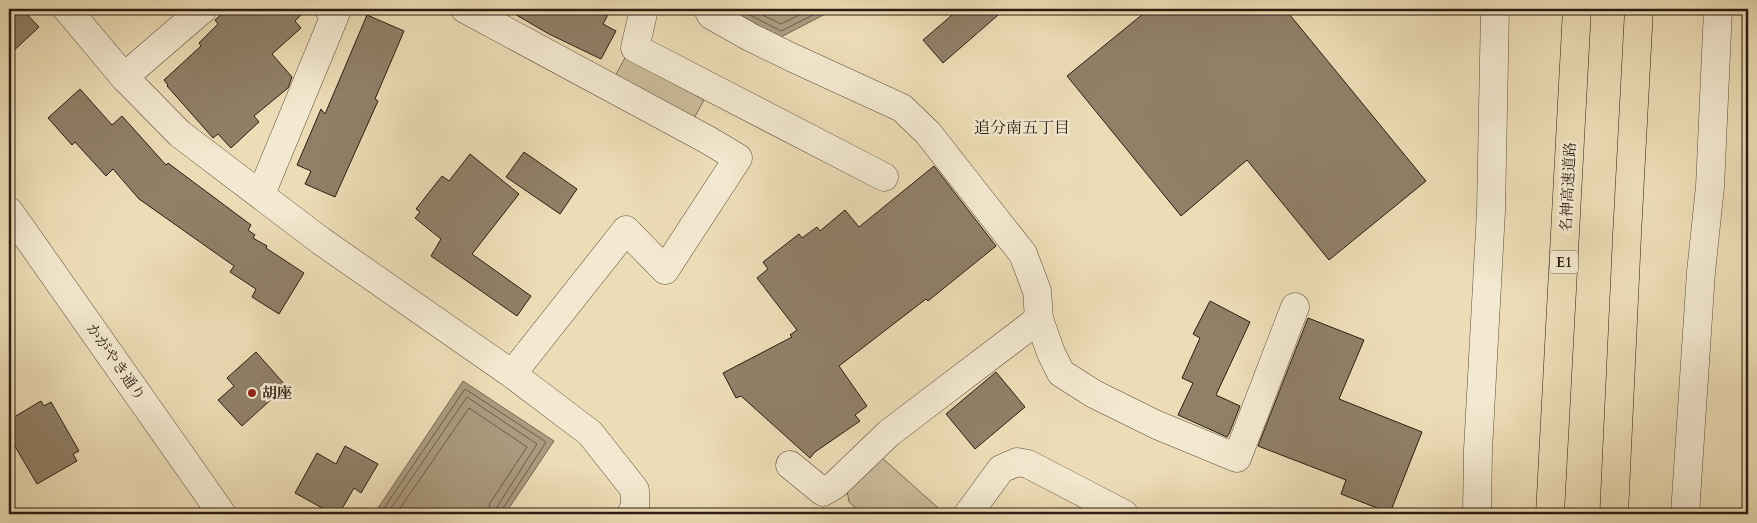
<svg xmlns="http://www.w3.org/2000/svg" width="1757" height="523" font-family="Cardo,'Noto Serif JP',serif">
	<style>
		.green { fill: #ccbc9b; stroke: #7c6c57 }
		.water { fill: #ab9b7f; stroke: #786854 }
		.lines { fill: none; stroke-linecap: round; stroke-linejoin: round }
		.shore { stroke: #6c5c49; stroke-width: 1 }
		.building { fill: #908068; stroke: #2c1c13 }
		.minor-casing { stroke: #5c4c3c; stroke-width: 29 }
		.highway-casing { stroke: #2c1c13; stroke-width: 29 }
		.minor { stroke: #f3e9d0; stroke-width: 28 }
		.highway { stroke: #edddb7; stroke-width: 28 }
		.poi-dot { fill: #8f2418; stroke: #f3e9d0; stroke-width: 2 }
		.labels { text-anchor: middle; stroke-width: 5; stroke-linejoin: round; paint-order: stroke }
		.shield { fill: #f3e9d0; stroke: #685a4c; stroke-width: 1 }
		.shield-label { font-size: 14px; font-weight: bold; fill: #2c1c13 }
		.street-label { font-size: 15px; fill: #2c1c13; stroke: #f3e9d0 }
		.poi-label { font-size: 15px; font-weight: bold; fill: #2c1c13; stroke: #f3e9d0; text-anchor: start }
		.neighbourhood-label { font-size: 16px; fill: #2c1c13; stroke: #f3e9d0 }
	</style>
	<rect width="100%" height="100%" fill="#edddb7"/>
	<filter id="stains"><feTurbulence type="fractalNoise" baseFrequency=".004" numOctaves="4"/><feColorMatrix values="0 0 0 0 .2 0 0 0 0 .09 0 0 0 0 .02 0 0 0 .5 -.17"/></filter>
	<radialGradient id="worn" r=".72"><stop offset=".6" stop-color="#630" stop-opacity="0"/><stop offset="1" stop-color="#630" stop-opacity=".3"/></radialGradient>
	<g class="green">
		<path d="M 626,56 L 704,100 L 692,122 L 614,78 Z"/>
		<path d="M 880,456 L 945,514 L 862,514 L 849,502 L 846,485 Z"/>
	</g>
	<g class="water">
		<path d="M 732,9 L 835,9 L 781,37 L 736,14 Z"/>
		<path d="M 463,381 L 554,441 L 505,514 L 374,514 Z"/>
	</g>
	<g class="lines">
		<g class="shore">
			<path d="M 738,9 L 781,31 L 825,9"/>
			<path d="M 750,9 L 781,24 L 811,9"/>
			<path d="M 380,514 L 465,389 L 546,442 L 502,510 L 501,514"/>
			<path d="M 387,514 L 467,397 L 537,444 L 497,507 L 495,514"/>
			<path d="M 396,514 L 469,408 L 527,447 L 490,503 L 488,514"/>
		</g>
	</g>
	<g class="building">
		<path d="M 9,9 L 22,9 L 39,27 L 9,55 Z"/>
		<path d="M 228,9 L 307,9 L 295,21 L 301,28 L 272,54 L 292,77 L 288,88 L 254,116 L 259,122 L 231,148 L 218,134 L 213,138 L 167,86 L 168,85 L 164,80 L 201,46 L 199,43 L 218,24 L 215,20 Z"/>
		<path d="M 506,9 L 611,9 L 603,24 L 616,31 L 601,59 L 549,34 Z"/>
		<path d="M 959,9 L 1005,9 L 943,63 L 923,40 Z"/>
		<path d="M 1149,9 L 1285,9 L 1426,181 L 1329,260 L 1247,160 L 1181,216 L 1067,76 Z"/>
		<path d="M 367,15 L 404,31 L 375,99 L 378,101 L 335,197 L 305,184 L 311,171 L 297,165 L 321,109 L 325,114 Z"/>
		<path d="M 80,89 L 112,125 L 122,116 L 166,165 L 168,163 L 251,225 L 248,230 L 255,235 L 253,238 L 267,246 L 266,248 L 304,273 L 279,314 L 252,297 L 256,289 L 230,272 L 234,266 L 139,199 L 113,169 L 106,176 L 75,142 L 72,145 L 48,118 Z"/>
		<path d="M 524,152 L 577,189 L 560,214 L 506,177 Z"/>
		<path d="M 470,154 L 519,194 L 472,254 L 531,296 L 517,316 L 431,256 L 441,239 L 415,218 L 420,212 L 416,209 L 442,176 L 449,181 Z"/>
		<path d="M 934,166 L 996,246 L 928,301 L 926,299 L 839,366 L 867,406 L 855,415 L 860,421 L 815,452 L 810,458 L 741,396 L 736,398 L 723,373 L 792,337 L 790,335 L 797,330 L 757,278 L 768,269 L 763,262 L 799,234 L 802,238 L 817,227 L 820,231 L 845,210 L 859,227 Z"/>
		<path d="M 1210,301 L 1250,322 L 1216,395 L 1240,406 L 1229,434 L 1227,437 L 1178,415 L 1193,383 L 1182,378 L 1200,338 L 1193,334 Z"/>
		<path d="M 1308,318 L 1364,340 L 1339,399 L 1422,432 L 1390,513 L 1341,494 L 1346,480 L 1258,446 Z"/>
		<path d="M 256,352 L 286,386 L 242,426 L 218,400 L 234,386 L 227,378 Z"/>
		<path d="M 996,372 L 1025,407 L 975,449 L 946,414 Z"/>
		<path d="M 41,401 L 44,406 L 51,402 L 79,451 L 73,454 L 77,461 L 37,484 L 9,436 L 9,420 Z"/>
		<path d="M 345,446 L 378,464 L 361,493 L 354,488 L 339,514 L 333,514 L 295,493 L 317,453 L 336,464 Z"/>
	</g>
	<g class="lines">
		<defs>
			<g id="minor">
				<path d="M 67,9 L 124,77 L 180,134 L 321,241 L 512,374 L 590,433 L 635,490 L 635,507 L 631,514"/>
				<path d="M 465,9 L 708,140 L 738,158 L 665,270 L 626,230 L 512,374"/>
				<path d="M 644,9 L 635,48 L 884,177"/>
				<path d="M 708,9 L 711,15 L 750,37 L 793,58 L 902,108 L 928,133 L 1023,254 L 1037,291 L 1039,319 L 1051,353 L 1061,373 L 1094,394 L 1157,425 L 1237,458 L 1295,307"/>
				<path d="M 124,77 L 203,9"/>
				<path d="M 261,194 L 335,15 L 329,9"/>
				<path d="M 9,211 L 222,514"/>
				<path d="M 790,465 L 823,492 L 835,485 L 889,433 L 1039,319"/>
				<path d="M 968,514 L 1001,469 L 1017,462 L 1028,464 L 1124,514"/>
				<path d="M 1477,514 L 1478,450 L 1491,211 L 1495,9"/>
				<path d="M 1685,514 L 1701,272 L 1710,187 L 1718,9"/>
			</g>
			<g id="highway">
				<path d="M 1550,514 L 1577,9"/>
				<path d="M 1614,514 L 1627,235 L 1639,9"/>
			</g>
		</defs>
		<use href="#minor" class="minor-casing"/>
		<use href="#highway" class="highway-casing"/>
		<use href="#minor" class="minor"/>
		<use href="#highway" class="highway"/>
	</g>
	<circle class="poi-dot" cx="252" cy="393" r="5"/>
	<g class="labels">
		<rect class="shield" x="1550" y="250.5" width="28" height="23" rx="4"/>
		<g class="shield-label">
			<text x="1564" y="267">E1</text>
		</g>
		<g class="street-label">
			<text transform="translate(1568 187) rotate(-87)" y="5">名神高速道路</text>
			<text transform="translate(116 362) rotate(55)" y="5">かがやき通り</text>
		</g>
		<g class="poi-label">
			<text x="262" y="398">胡座</text>
		</g>
		<g class="neighbourhood-label">
			<text x="1022" y="133">追分南五丁目</text>
		</g>
	</g>
	<rect width="1757" height="523" fill="none" stroke="#edddb7" stroke-width="30"/>
	<rect x="10" y="10" width="1737" height="503" fill="none" stroke="#2c1c13" stroke-width="2.5"/>
	<rect x="15" y="15" width="1727" height="493" fill="none" stroke="#2c1c13"/>
	<rect width="100%" height="100%" filter="url(#stains)"/>
	<rect width="100%" height="100%" fill="url(#worn)"/>
</svg>
